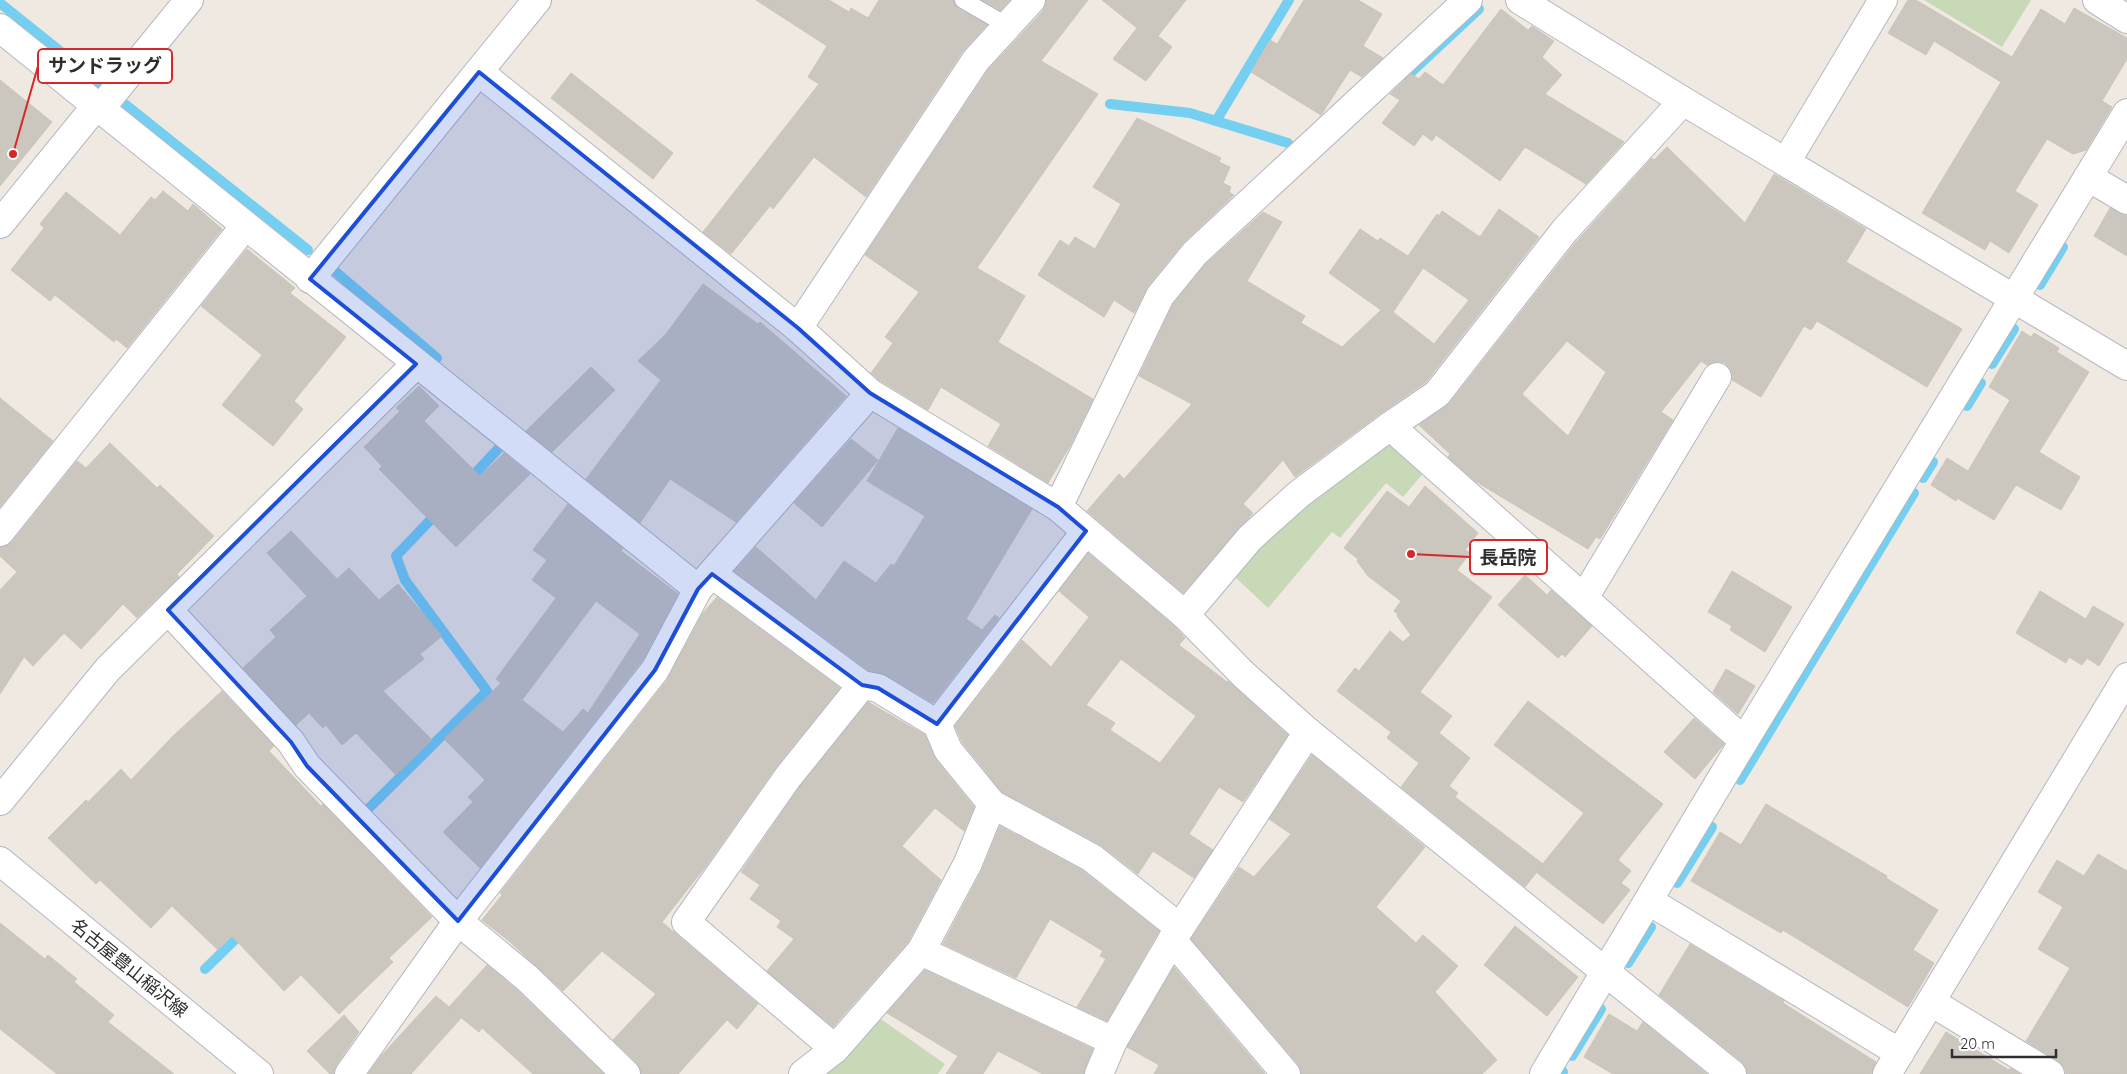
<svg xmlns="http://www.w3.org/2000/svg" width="2127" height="1074" font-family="Quicksand,'Noto Sans JP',sans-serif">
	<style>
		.cemetery { fill: #c8d9b8 }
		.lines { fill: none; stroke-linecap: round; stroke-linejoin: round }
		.stream { stroke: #75cff0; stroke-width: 10 }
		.building { fill: #cbc7bf; stroke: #cbc5ba; fill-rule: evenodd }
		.lane-casing { stroke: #b4b7c1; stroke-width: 19 }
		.street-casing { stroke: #b4b7c1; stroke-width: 30 }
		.secondary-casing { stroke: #b4b7c1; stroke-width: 30 }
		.lane { stroke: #fff; stroke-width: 16 }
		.street { stroke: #fff; stroke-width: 28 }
		.secondary { stroke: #fff; stroke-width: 28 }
		.marked { fill: #1d4ed8; fill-opacity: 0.2; stroke: #1d4ed8; stroke-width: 4; stroke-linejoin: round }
		.labels { text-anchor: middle; stroke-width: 4.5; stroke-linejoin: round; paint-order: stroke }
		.street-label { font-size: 18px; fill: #2e2e2e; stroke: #fff }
		.leader { fill: none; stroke: #d62828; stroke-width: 2 }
		.callout-dot { fill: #d62828; stroke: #fff; stroke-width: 2 }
		.callout { fill: #fff; stroke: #d62828; stroke-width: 2 }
		.callout-label { font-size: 19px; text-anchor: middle; font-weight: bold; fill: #2e2e2e }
	</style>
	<rect width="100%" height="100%" fill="#efe9e1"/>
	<g class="cemetery">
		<path d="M 1924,0 L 2031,0 L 2002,47 Z"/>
		<path d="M 1389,436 L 1426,470 L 1403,497 L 1386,483 L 1340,538 L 1332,532 L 1268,608 L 1232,574 L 1260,539 Z"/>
		<path d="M 875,1015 L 945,1064 L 938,1074 L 818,1074 Z"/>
	</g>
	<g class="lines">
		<g class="stream">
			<path d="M 0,3 L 101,84"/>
			<path d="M 1407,76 L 1479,9"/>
			<path d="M 1110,104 L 1190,113 L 1288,143"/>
			<path d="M 126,105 L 308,250"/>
			<path d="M 1216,121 L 1289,0"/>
			<path d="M 336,272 L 437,358"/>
			<path d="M 2040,285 L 2063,247"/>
			<path d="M 1992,364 L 2014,329"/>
			<path d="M 1967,406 L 1981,383"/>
			<path d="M 1923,478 L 1933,462"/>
			<path d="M 467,482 L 498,449"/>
			<path d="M 1740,780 L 1914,493"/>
			<path d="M 367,810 L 487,691 L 405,580 L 396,556 L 438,512"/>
			<path d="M 1677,883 L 1712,827"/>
			<path d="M 1628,963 L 1651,927"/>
			<path d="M 205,969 L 244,931"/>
			<path d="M 1572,1056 L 1601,1009"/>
			<path d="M 1561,1074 L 1563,1072"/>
		</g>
	</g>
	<g class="building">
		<path d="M 756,0 L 829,0 L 849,12 L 851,8 L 868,18 L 879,0 L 953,0 L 958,9 L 987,25 L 963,51 L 866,197 L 814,157 L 773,209 L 770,206 L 731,254 L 703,232 L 819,84 L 808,77 L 827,46 Z"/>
		<path d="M 983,0 L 1010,0 L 1001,10 Z"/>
		<path d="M 1046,0 L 1088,0 L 1041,61 L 1098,94 L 977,268 L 1025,296 L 998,342 L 1093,399 L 1071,444 L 1048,483 L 988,446 L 1001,424 L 941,387 L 928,410 L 879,380 L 871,373 L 893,343 L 885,337 L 919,292 L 865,255 L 988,70 L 1043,11 Z"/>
		<path d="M 1102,0 L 1186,0 L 1158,36 L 1172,47 L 1146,81 L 1113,59 L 1137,28 Z"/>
		<path d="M 1304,0 L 1358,0 L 1382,14 L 1363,46 L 1383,58 L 1362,77 L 1350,70 L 1321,115 L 1251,72 L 1270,40 L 1277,44 Z"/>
		<path d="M 1908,0 L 1916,0 L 2012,57 L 2041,9 L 2065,24 L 2074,8 L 2127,38 L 2127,59 L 2102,101 L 2112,107 L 2086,150 L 2073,154 L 2047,139 L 2015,191 L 2038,205 L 2009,253 L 1990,241 L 1985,250 L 1922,213 L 2001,82 L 1934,41 L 1926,55 L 1888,33 Z"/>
		<path d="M 1501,9 L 1528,30 L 1532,26 L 1554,41 L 1542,57 L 1562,75 L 1545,94 L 1624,142 L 1586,184 L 1525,147 L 1500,181 L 1436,135 L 1432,141 L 1423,134 L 1414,146 L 1382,123 L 1400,100 L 1390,94 L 1411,74 L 1419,79 L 1425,72 L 1443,85 Z"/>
		<path d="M 571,73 L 673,153 L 653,179 L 551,98 Z"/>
		<path d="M 0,80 L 52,122 L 0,186 Z"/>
		<path d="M 1137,118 L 1221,158 L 1219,162 L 1230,167 L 1223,183 L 1231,187 L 1229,192 L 1234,195 L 1183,243 L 1148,286 L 1134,313 L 1114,300 L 1104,317 L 1038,275 L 1060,240 L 1069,246 L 1075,237 L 1095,249 L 1121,204 L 1093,187 Z"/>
		<path d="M 1667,147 L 1745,223 L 1774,174 L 1866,229 L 1846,262 L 1962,329 L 1927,387 L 1817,321 L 1811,330 L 1804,326 L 1761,397 L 1732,380 L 1731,370 L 1725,363 L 1717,361 L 1707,365 L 1701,361 L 1661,412 L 1673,420 L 1600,539 L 1596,537 L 1588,549 L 1475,481 L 1448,457 L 1450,454 L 1419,425 L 1449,404 L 1576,242 L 1652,158 L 1654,160 ZM 1567,341 L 1606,372 L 1568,436 L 1522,394 Z"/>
		<path d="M 163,191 L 188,211 L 193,204 L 222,229 L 127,348 L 116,339 L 114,342 L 55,295 L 50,301 L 11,270 L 44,228 L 40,224 L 66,192 L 120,235 L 151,197 L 155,200 Z"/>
		<path d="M 2110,208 L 2127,216 L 2127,256 L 2094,236 Z"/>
		<path d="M 1499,209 L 1539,237 L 1426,382 L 1381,413 L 1295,477 L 1283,460 L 1243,504 L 1253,513 L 1183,593 L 1087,511 L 1119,474 L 1124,479 L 1192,404 L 1139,376 L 1173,304 L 1206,264 L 1263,212 L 1282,222 L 1247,281 L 1305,316 L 1301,323 L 1342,347 L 1381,310 L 1329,273 L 1360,229 L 1378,241 L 1380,238 L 1408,256 L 1437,214 L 1439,216 L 1442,211 L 1480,237 ZM 1423,268 L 1469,300 L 1434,344 L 1393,312 Z"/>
		<path d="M 247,249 L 295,288 L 290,293 L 346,337 L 294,401 L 303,409 L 273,446 L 222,405 L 262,355 L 201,306 Z"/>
		<path d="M 703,284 L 758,324 L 760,322 L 846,396 L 736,522 L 670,479 L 640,523 L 586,479 L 661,380 L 638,361 L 666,334 Z"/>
		<path d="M 2022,331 L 2031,337 L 2034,333 L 2059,348 L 2057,352 L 2089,372 L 2039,452 L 2080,477 L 2061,510 L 2016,485 L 1994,520 L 1957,498 L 1956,501 L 1931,485 L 1947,458 L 1968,471 L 2010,400 L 1989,387 Z"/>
		<path d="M 591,367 L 615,390 L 552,452 L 526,431 Z"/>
		<path d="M 419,386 L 439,406 L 424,421 L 480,476 L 504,453 L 530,474 L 456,547 L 379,469 L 382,466 L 364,447 L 400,411 L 396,408 Z"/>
		<path d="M 0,398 L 53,441 L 0,507 Z"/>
		<path d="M 898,428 L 1032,509 L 966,619 L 982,630 L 995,615 L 999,618 L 933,703 L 886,675 L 868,670 L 734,571 L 756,547 L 816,600 L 844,561 L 876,583 L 891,564 L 894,566 L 925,516 L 867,481 Z"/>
		<path d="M 851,439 L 878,460 L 822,527 L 794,503 Z"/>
		<path d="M 110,443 L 157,488 L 160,485 L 214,536 L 177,574 L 179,577 L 137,618 L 123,604 L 81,649 L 64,633 L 33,666 L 24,657 L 0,694 L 0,590 L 17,572 L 0,556 L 0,547 L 6,546 L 12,542 L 77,461 L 86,468 Z"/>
		<path d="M 1425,486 L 1478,533 L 1465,550 L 1470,553 L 1457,570 L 1492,597 L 1420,692 L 1452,716 L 1439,733 L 1470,758 L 1449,786 L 1458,793 L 1455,797 L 1543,864 L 1525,887 L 1401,787 L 1419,763 L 1387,738 L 1391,732 L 1337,691 L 1355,668 L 1359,671 L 1390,631 L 1403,642 L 1411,635 L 1397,616 L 1398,614 L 1394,611 L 1401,601 L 1368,576 L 1357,561 L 1358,559 L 1344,548 L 1387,491 L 1409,507 Z"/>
		<path d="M 568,504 L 623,548 L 621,551 L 678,594 L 642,661 L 480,868 L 443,832 L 473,802 L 468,797 L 485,780 L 444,739 L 501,683 L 496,679 L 556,598 L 532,580 L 547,560 L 533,550 ZM 596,601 L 640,634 L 588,713 L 583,709 L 563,732 L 522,700 Z"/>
		<path d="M 291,531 L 337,579 L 349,568 L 379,600 L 398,584 L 442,636 L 420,654 L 424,659 L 383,691 L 432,740 L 396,775 L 356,733 L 342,745 L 326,725 L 323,728 L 309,713 L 296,725 L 243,668 L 276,637 L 270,630 L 307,596 L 267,553 Z"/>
		<path d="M 1088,553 L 1174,626 L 1185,638 L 1179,645 L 1227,682 L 1228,681 L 1288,735 L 1243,802 L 1219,787 L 1189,834 L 1213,850 L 1194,878 L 1153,851 L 1138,874 L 1099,844 L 1002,792 L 962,742 L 955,726 L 1022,640 L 1051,667 L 1089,617 L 1059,591 ZM 1121,659 L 1196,716 L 1160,763 L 1110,730 L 1115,723 L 1086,705 Z"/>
		<path d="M 1732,571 L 1792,607 L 1765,652 L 1730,630 L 1732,626 L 1708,612 Z"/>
		<path d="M 1525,575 L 1547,595 L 1551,590 L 1592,626 L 1565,657 L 1562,654 L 1558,658 L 1498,605 Z"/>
		<path d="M 2040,591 L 2086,619 L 2093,606 L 2124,624 L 2099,666 L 2087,658 L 2082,665 L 2069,657 L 2066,663 L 2016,633 Z"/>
		<path d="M 717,597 L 840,688 L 776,767 L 706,866 L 662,922 L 758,1004 L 737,1029 L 727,1020 L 678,1074 L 641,1074 L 637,1063 L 613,1040 L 656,994 L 602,951 L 563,991 L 509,941 L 482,920 L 502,895 L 500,893 L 667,680 L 703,613 Z"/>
		<path d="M 1726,669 L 1755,686 L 1738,714 L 1713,692 Z"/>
		<path d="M 222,691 L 274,746 L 269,751 L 321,806 L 323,804 L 432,917 L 389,958 L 393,962 L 339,1014 L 301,975 L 284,991 L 232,936 L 218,950 L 172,906 L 151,928 L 100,880 L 96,884 L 48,838 L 86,800 L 88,802 L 121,769 L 131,780 L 173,736 Z"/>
		<path d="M 1528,701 L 1663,804 L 1618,860 L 1631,871 L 1621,883 L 1630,890 L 1603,924 L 1536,872 L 1584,813 L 1494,745 Z"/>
		<path d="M 868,702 L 925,735 L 936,760 L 974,807 L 964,831 L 935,808 L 902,846 L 941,880 L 908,942 L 833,1027 L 767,971 L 794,939 L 777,927 L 781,921 L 750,899 L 760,885 L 741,872 L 800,786 Z"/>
		<path d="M 1694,718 L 1724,744 L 1695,779 L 1664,752 Z"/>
		<path d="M 1312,755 L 1425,847 L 1376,907 L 1416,943 L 1423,935 L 1458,966 L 1435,992 L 1497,1060 L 1482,1074 L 1301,1074 L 1298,1064 L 1191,939 L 1239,867 L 1254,877 L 1291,834 L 1269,819 Z"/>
		<path d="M 1766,804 L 1887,876 L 1886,878 L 1938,910 L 1913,950 L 1934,963 L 1908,1007 L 1783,930 L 1781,933 L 1691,881 L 1720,832 L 1741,845 Z"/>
		<path d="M 1000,826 L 1083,871 L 1159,931 L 1107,1021 L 1077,1007 L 1106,959 L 1100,956 L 1103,951 L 1050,919 L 1016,978 L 943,944 L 982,870 Z"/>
		<path d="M 2098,854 L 2127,871 L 2127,1074 L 2066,1074 L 2064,1067 L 2058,1061 L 2026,1041 L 2070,968 L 2038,949 L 2063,907 L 2038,892 L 2057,860 L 2084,876 Z"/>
		<path d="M 0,923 L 45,959 L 48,955 L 77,979 L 74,982 L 114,1015 L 108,1022 L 174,1074 L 57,1074 L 0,1029 Z"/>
		<path d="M 1515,926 L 1578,977 L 1547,1016 L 1484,965 Z"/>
		<path d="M 1690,944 L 1784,1001 L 1783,1003 L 1876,1062 L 1871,1074 L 1747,1074 L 1746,1068 L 1742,1062 L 1659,995 Z"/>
		<path d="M 487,965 L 517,990 L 604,1074 L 533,1074 L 482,1028 L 479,1032 L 449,1008 L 461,1018 L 411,1074 L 368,1074 L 381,1056 L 436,996 L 449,1007 Z"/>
		<path d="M 1174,967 L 1265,1074 L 1154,1074 L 1159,1065 L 1127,1047 Z"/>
		<path d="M 925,970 L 1093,1049 L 1084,1074 L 1043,1074 L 998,1051 L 983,1074 L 946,1074 L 958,1056 L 887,1013 Z"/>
		<path d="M 1609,1014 L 1637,1031 L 1643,1022 L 1707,1074 L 1613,1074 L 1584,1057 Z"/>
		<path d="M 344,1015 L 359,1032 L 336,1065 L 334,1074 L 330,1074 L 307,1051 Z"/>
		<path d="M 1946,1032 L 2009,1070 L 2010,1068 L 2020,1074 L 1920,1074 Z"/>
	</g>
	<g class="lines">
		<defs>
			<path id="lane" d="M 963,0 L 1008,26"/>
			<g id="street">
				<path d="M 1520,0 L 1683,101 L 2127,366"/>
				<path d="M 2097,0 L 2127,19"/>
				<path d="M 0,28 L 698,589"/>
				<path d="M 479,72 L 798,328 L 870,393 L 1058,507 L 1185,615 L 1244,675 L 1308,732 L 1732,1074"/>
				<path d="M 100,109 L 189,0"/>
				<path d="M 1786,162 L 1883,0"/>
				<path d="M 2088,177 L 2127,200"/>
				<path d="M 0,224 L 96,106"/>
				<path d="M 310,279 L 537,0"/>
				<path d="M 798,328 L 976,60 L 1031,0"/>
				<path d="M 1390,426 L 1744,741"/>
				<path d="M 1058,507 L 1160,296 L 1195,253 L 1468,0"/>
				<path d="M 0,532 L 245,226"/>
				<path d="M 712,574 L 862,685 L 878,688 L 937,724 L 948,750 L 992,804 L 968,863 L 921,951 L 835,1049 L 803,1074"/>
				<path d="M 1584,598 L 1717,377"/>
				<path d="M 168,610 L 291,742 L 307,766 L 458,921 L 527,978 L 626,1074"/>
				<path d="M 1185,615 L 1250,538 L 1299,494 L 1390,426 L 1437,394 L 1565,230 L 1683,101"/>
				<path d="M 937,724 L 1086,531"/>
				<path d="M 0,801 L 108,669 L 416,364"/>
				<path d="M 992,804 L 1092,858 L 1180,928"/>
				<path d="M 1649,901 L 1900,1053"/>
				<path d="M 1172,940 L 1286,1074"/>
				<path d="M 921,951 L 1113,1041"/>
				<path d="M 1931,1002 L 2050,1074"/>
				<path d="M 835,1049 L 686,922 L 788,777 L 862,685"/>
				<path d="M 349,1074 L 458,921 L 655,670 L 698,589 L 870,393"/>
				<path d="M 1099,1074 L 1113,1041 L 1172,940 L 1308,732"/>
				<path d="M 1544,1074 L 1744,741 L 2127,113"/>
				<path d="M 1887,1074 L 2127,677"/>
			</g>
			<path id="secondary" d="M 0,861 L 259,1074"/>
		</defs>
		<use href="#lane" class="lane-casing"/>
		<use href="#street" class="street-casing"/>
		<use href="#secondary" class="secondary-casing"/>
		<use href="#lane" class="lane"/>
		<use href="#street" class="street"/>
		<use href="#secondary" class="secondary"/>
	</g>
	<path class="marked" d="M 479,72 L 798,328 L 870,393 L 1058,507 L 1086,531 L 937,724 L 878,688 L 862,685 L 712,574 L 698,589 L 655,670 L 458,921 L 307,766 L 291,742 L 168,610 L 416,364 L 310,279 Z"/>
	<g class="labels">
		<g class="street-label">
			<text transform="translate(129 968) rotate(39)" y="6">名古屋豊山稲沢線</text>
		</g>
	</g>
	<path class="leader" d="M13 154L38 66M1411 554L1470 557"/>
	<g class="callout-dot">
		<circle cx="13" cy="154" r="5"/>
		<circle cx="1411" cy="554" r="5"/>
	</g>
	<g class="callout">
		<rect x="38" y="49" width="134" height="34" rx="5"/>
		<rect x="1470" y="540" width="77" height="34" rx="5"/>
	</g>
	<g class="callout-label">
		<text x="105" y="72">サンドラッグ</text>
		<text x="1508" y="564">長岳院</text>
	</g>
	<path d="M1952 1049v8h104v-8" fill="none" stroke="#2e2e2e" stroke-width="2.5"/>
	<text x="1960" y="1049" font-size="15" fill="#2e2e2e" stroke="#ffffff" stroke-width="4" paint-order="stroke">20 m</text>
</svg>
